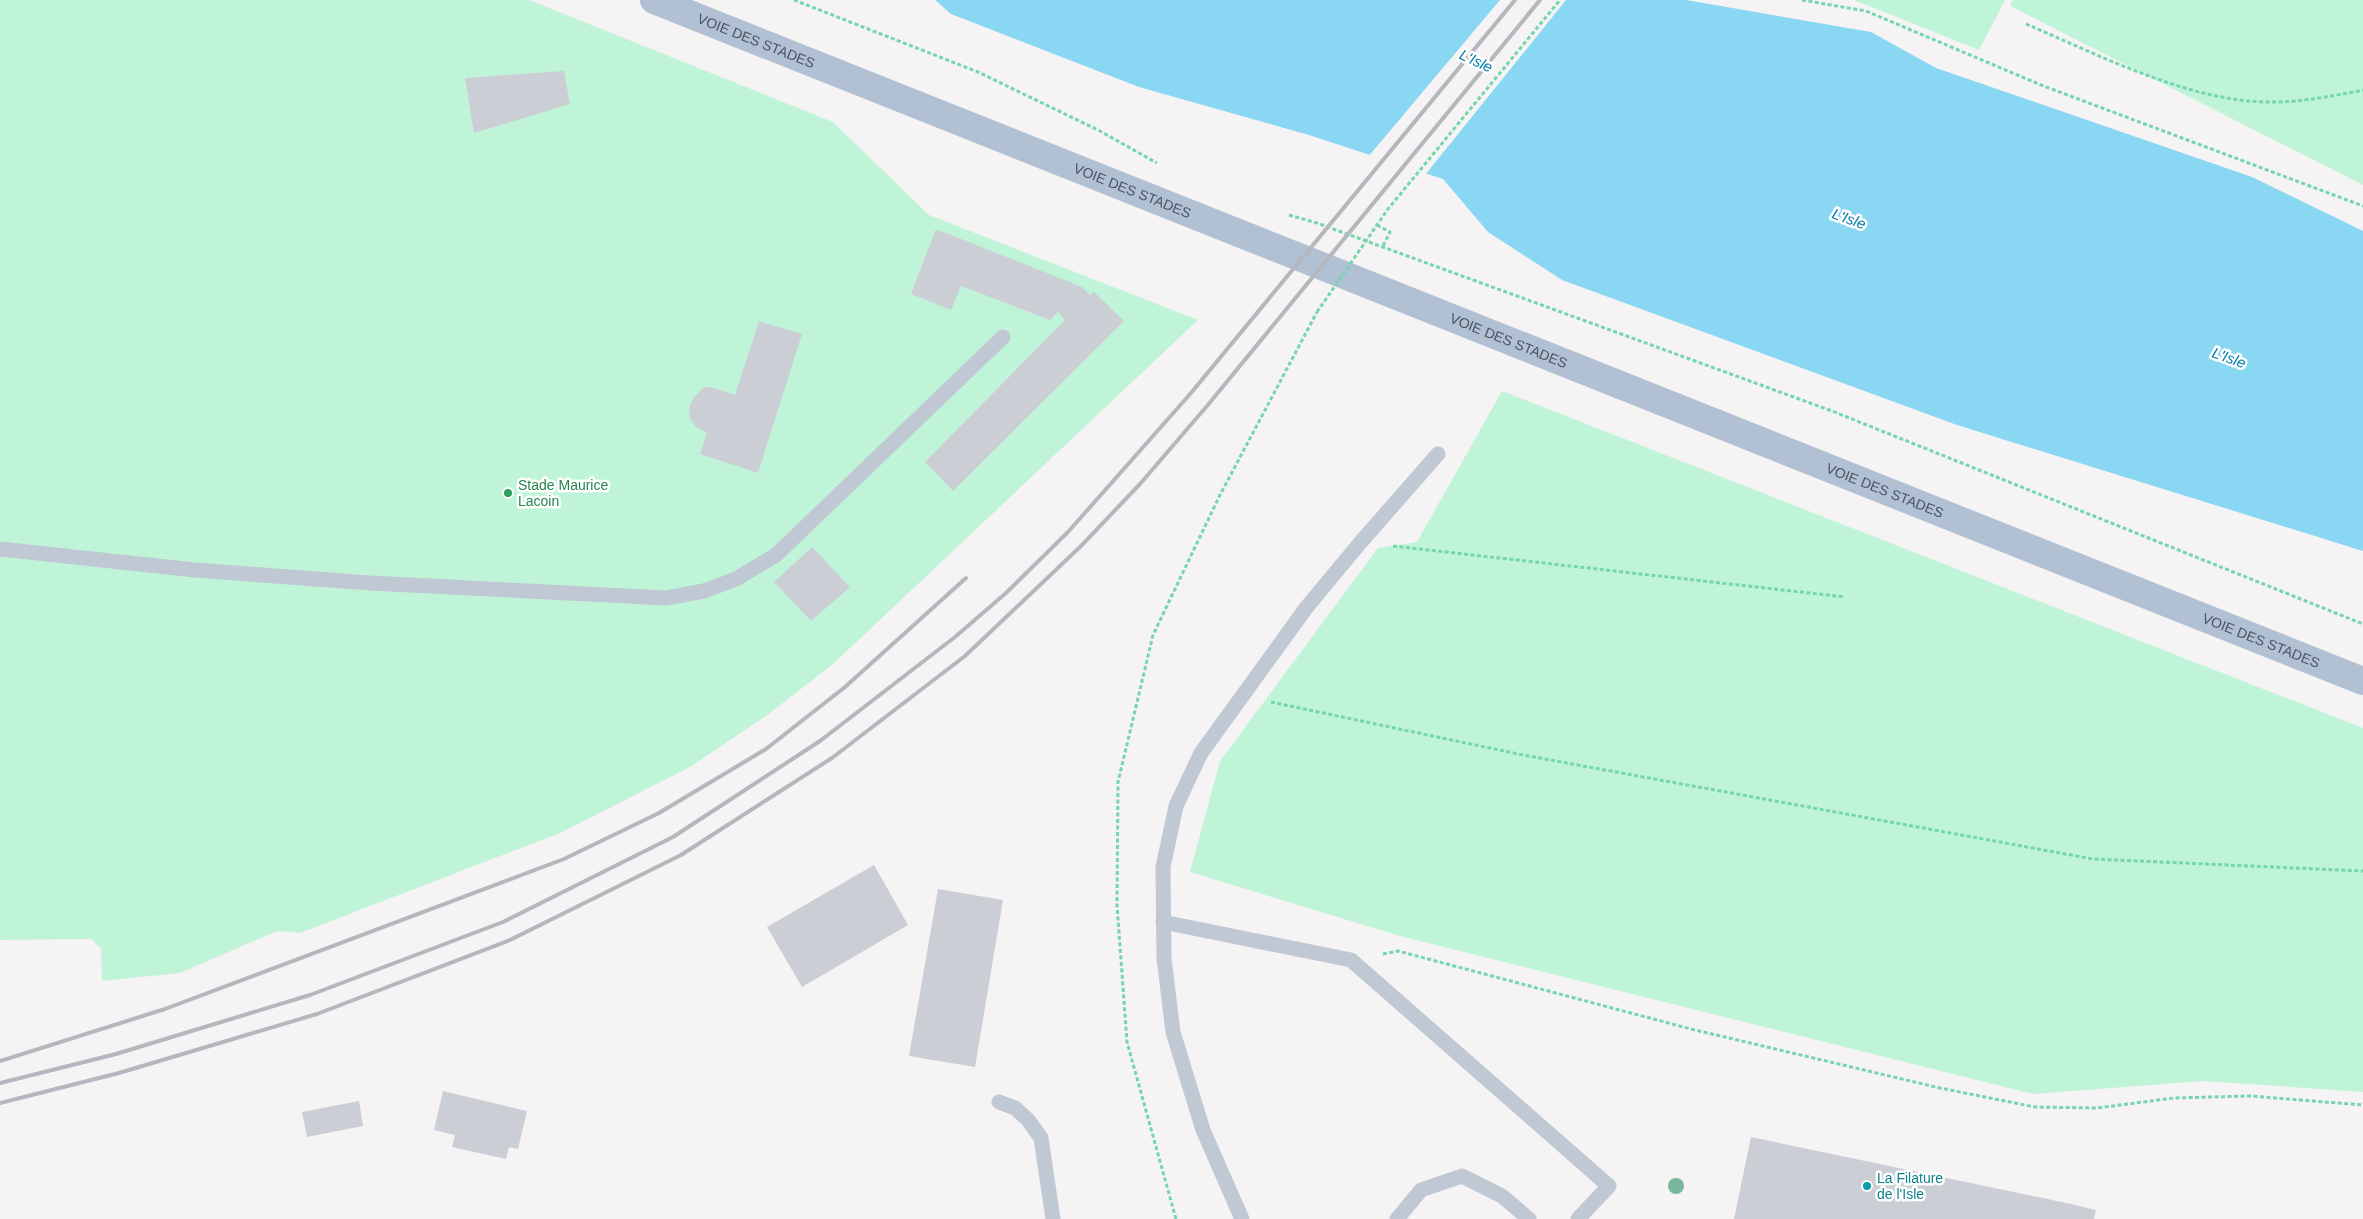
<svg xmlns="http://www.w3.org/2000/svg" width="2363" height="1219" font-family="Helvetica,sans-serif">
	<style>
		.green { fill: #c0f4d8 }
		.water { fill: #8ad7f4 }
		.pier { fill: #f5f3f3 }
		.building { fill: #ccced5 }
		.lines { fill: none; stroke-linecap: round; stroke-linejoin: round }
		.path { stroke: #74d6ac; stroke-width: 3; stroke-dasharray: 4 2.5; stroke-linecap: butt }
		.lane { stroke: #c0c9d3; stroke-width: 15 }
		.primary { stroke: #b1c0d3; stroke-width: 28 }
		.rail { stroke: #b4b7bd; stroke-width: 4 }
		.path-bridge { stroke: #74d6ac; stroke-width: 3; stroke-dasharray: 4 2.5; stroke-linecap: butt }
		.tree { fill: #77b89c }
		.leisure-dot { fill: #2e9e5b; stroke: #fff; stroke-width: 2 }
		.culture-dot { fill: #0f9aa8; stroke: #fff; stroke-width: 2 }
		.labels { text-anchor: middle; stroke-width: 5; stroke-linejoin: round; paint-order: stroke }
		.street-label { font-size: 14px; fill: #485462; stroke: #fff }
		.leisure-label { font-size: 14px; fill: #27864d; stroke: #fff; text-anchor: start }
		.culture-label { font-size: 14px; fill: #0d838f; stroke: #fff; text-anchor: start }
		.water-label { font-size: 15px; font-style: italic; fill: #027dad; stroke: #fff }
	</style>
	<rect width="100%" height="100%" fill="#f5f3f3"/>
	<g class="green">
		<path d="M 0,0 L 529,0 L 833,122 L 929,215 L 1198,320 L 832,665 L 766,716 L 690,767 L 560,833 L 300,933 L 277,931 L 180,973 L 102,981 L 101,948 L 91,939 L 0,940 Z"/>
		<path d="M 1854,0 L 2005,0 L 1979,50 Z"/>
		<path d="M 2013,0 L 2363,0 L 2363,185 L 2010,6 Z"/>
		<path d="M 1502,391 L 2363,728 L 2363,1092 L 2203,1081 L 2033,1094 L 1400,936 L 1190,872 L 1220,761 L 1378,548 L 1417,542 Z"/>
	</g>
	<path class="water" d="M 935,0 L 1686,0 L 1871,32 L 1936,68 L 2252,177 L 2363,231 L 2363,551 L 1957,425 L 1562,280 L 1488,232 L 1443,179 L 1309,135 L 1139,87 L 951,14 Z"/>
	<path class="pier" d="M 1500,0 L 1566,0 L 1425,175 L 1368,157 Z"/>
	<g class="building">
		<path d="M 564,71 L 570,104 L 474,133 L 465,78 Z"/>
		<path d="M 936,229 L 1082,287 L 1090,295 L 1094,292 L 1124,321 L 953,491 L 925,462 L 1065,320 L 1058,312 L 1050,320 L 961,286 L 951,310 L 911,294 Z"/>
		<path d="M 759,321 L 802,334 L 758,473 L 700,454 L 707,433 L 696,427 L 690,418 L 689,408 L 694,397 L 703,388 L 711,387 L 735,395 Z"/>
		<path d="M 812,547 L 850,587 L 811,621 L 774,582 Z"/>
		<path d="M 874,865 L 908,925 L 802,987 L 767,927 Z"/>
		<path d="M 938,889 L 1003,900 L 975,1067 L 909,1056 Z"/>
		<path d="M 443,1091 L 527,1111 L 518,1149 L 509,1147 L 506,1159 L 452,1147 L 455,1135 L 434,1130 Z"/>
		<path d="M 359,1101 L 363,1126 L 307,1137 L 302,1112 Z"/>
		<path d="M 1751,1137 L 2071,1204 L 2096,1210 L 2094,1219 L 1734,1219 Z"/>
	</g>
	<g class="lines">
		<g class="path">
			<path d="M 794,0 L 978,72 L 1098,130 L 1157,163"/>
			<path d="M 1802,0 L 1866,11 L 2041,85 L 2363,206"/>
			<path d="M 2026,24 C 2099,55 2192,103 2272,102 C 2303,102 2333,96 2363,90"/>
			<path d="M 1289,215 L 1317,223 L 1832,411 L 2363,624"/>
			<path d="M 1377,225 L 1390,232 L 1382,248"/>
			<path d="M 1393,546 L 1845,597"/>
			<path d="M 1271,702 L 1523,755 L 2093,859 L 2363,871"/>
			<path d="M 1383,954 L 1398,951 L 1691,1029 L 1940,1088 L 2035,1107 L 2097,1108 L 2174,1098 L 2250,1096 L 2363,1105"/>
			<path d="M 1176,1219 L 1127,1042 L 1117,905 L 1118,782 L 1153,635 L 1220,495 L 1317,312"/>
		</g>
		<g class="lane">
			<path d="M 0,549 L 195,570 L 370,583 L 666,598 L 704,591 L 736,579 L 776,555 L 1003,337"/>
			<path d="M 1163,922 L 1351,960 L 1609,1186 L 1578,1219"/>
			<path d="M 999,1102 L 1015,1108 L 1028,1120 L 1041,1138 L 1053,1219"/>
			<path d="M 1242,1219 L 1203,1130 L 1173,1032 L 1164,958 L 1163,867 L 1176,806 L 1201,753 L 1306,608 L 1360,543 L 1438,454"/>
			<path d="M 1397,1219 L 1421,1190 L 1462,1176 L 1502,1196 L 1529,1219"/>
		</g>
		<path class="primary" id="s1" d="M 654,0 L 2363,681"/>
		<g class="rail">
			<path d="M 0,1061 L 165,1009 L 564,859 L 659,813 L 766,749 L 845,687 L 966,578"/>
			<path d="M 0,1083 L 116,1054 L 310,995 L 503,922 L 673,837 L 820,741 L 955,637 L 1006,593 L 1068,532 L 1191,393 L 1515,0"/>
			<path d="M 0,1103 L 119,1073 L 317,1014 L 510,940 L 681,855 L 832,758 L 965,656 L 1081,546 L 1140,484 L 1207,406 L 1540,0"/>
		</g>
		<path class="path-bridge" d="M 1317,312 L 1388,209 L 1560,0"/>
	</g>
	<circle class="tree" cx="1676" cy="1186" r="8"/>
	<circle class="leisure-dot" cx="508" cy="493" r="5"/>
	<circle class="culture-dot" cx="1867" cy="1186" r="5"/>
	<g class="labels">
		<g class="street-label">
			<text dy="5" stroke="none"><textPath href="#s1" startOffset="110">VOIE DES STADES</textPath></text>
			<text dy="5" stroke="none"><textPath href="#s1" startOffset="515">VOIE DES STADES</textPath></text>
			<text dy="5" stroke="none"><textPath href="#s1" startOffset="920">VOIE DES STADES</textPath></text>
			<text dy="5" stroke="none"><textPath href="#s1" startOffset="1325">VOIE DES STADES</textPath></text>
			<text dy="5" stroke="none"><textPath href="#s1" startOffset="1730">VOIE DES STADES</textPath></text>
		</g>
		<g class="leisure-label">
			<text x="518" y="490">Stade Maurice<tspan x="518" dy="16">Lacoin</tspan></text>
		</g>
		<g class="culture-label">
			<text x="1877" y="1183">La Filature<tspan x="1877" dy="16">de l'Isle</tspan></text>
		</g>
		<g class="water-label">
			<text transform="translate(1476 61) rotate(25)" y="5">L'Isle</text>
			<text transform="translate(1849 219) rotate(20)" y="5">L'Isle</text>
			<text transform="translate(2229 358) rotate(20)" y="5">L'Isle</text>
		</g>
	</g>
</svg>
